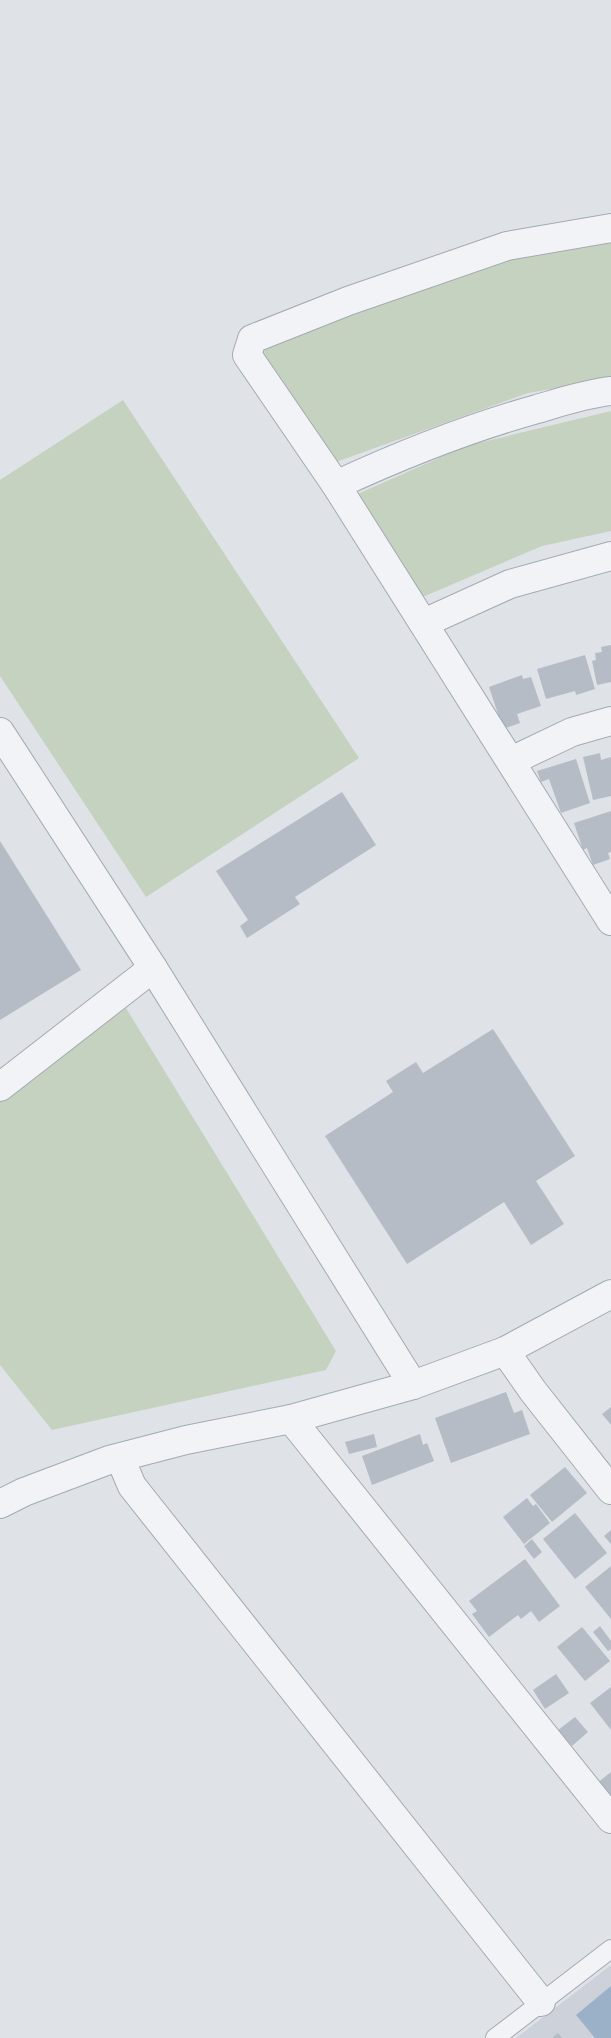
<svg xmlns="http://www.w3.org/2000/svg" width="611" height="2038" font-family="'Sofia Sans Condensed',sans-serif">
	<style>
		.built { fill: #cdd2da }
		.green { fill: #c5d2c0 }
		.water { fill: #9ab1c8 }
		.building { fill: #b6bcc5 }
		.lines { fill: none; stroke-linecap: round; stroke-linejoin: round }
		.service-casing { stroke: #a4aab2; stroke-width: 20 }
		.minor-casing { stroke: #a4aab2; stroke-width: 30 }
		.tertiary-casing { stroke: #a4aab2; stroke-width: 30 }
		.service { stroke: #f1f3f6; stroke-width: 18 }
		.minor { stroke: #f1f3f6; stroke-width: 28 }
		.tertiary { stroke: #f1f3f6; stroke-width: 28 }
	</style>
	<rect width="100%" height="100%" fill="#dfe3e8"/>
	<path class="built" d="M 611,1965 L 611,2038 L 516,2038 Z"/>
	<g class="green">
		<path d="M 596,238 L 611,238 L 611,379 L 528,393 L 336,462 L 260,350 L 367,301 L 482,267 Z"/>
		<path d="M 123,400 L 359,758 L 146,897 L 0,676 L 0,480 Z"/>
		<path d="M 611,411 L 611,531 L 542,546 L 418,599 L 353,496 L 466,446 Z"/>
		<path d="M 126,1008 L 336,1351 L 326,1370 L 52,1430 L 0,1365 L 0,1100 Z"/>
	</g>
	<path class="water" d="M 611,1986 L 611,2038 L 595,2038 L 576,2015 Z"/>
	<g class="building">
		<path d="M 611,645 L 611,682 L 597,685 L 592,661 L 596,660 L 595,653 L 602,652 L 601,647 Z"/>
		<path d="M 585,655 L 595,689 L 576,695 L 575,691 L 546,699 L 537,669 Z"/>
		<path d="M 522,675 L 523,679 L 531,677 L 541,706 L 517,714 L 520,723 L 503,729 L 489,687 Z"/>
		<path d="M 600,753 L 601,760 L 611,757 L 611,796 L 593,800 L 583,757 Z"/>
		<path d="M 576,759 L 590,803 L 561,813 L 549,779 L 541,782 L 537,771 Z"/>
		<path d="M 342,792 L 376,845 L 295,897 L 300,904 L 247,938 L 240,926 L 248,920 L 216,871 Z"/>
		<path d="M 611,811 L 611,852 L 608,853 L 610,859 L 593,865 L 587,848 L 583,850 L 574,823 Z"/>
		<path d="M 0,841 L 81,970 L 0,1020 Z"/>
		<path d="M 493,1029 L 575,1156 L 536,1181 L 564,1224 L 531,1245 L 504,1202 L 407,1264 L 325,1136 L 393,1092 L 386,1081 L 416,1062 L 423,1073 Z"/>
		<path d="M 506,1392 L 514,1413 L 522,1410 L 530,1434 L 451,1463 L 435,1418 Z"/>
		<path d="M 611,1407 L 611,1425 L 602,1414 Z"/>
		<path d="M 374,1434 L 377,1447 L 349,1454 L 345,1442 Z"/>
		<path d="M 420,1434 L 423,1445 L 427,1443 L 434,1461 L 372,1485 L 362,1456 Z"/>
		<path d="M 565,1467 L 587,1493 L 552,1522 L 530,1495 Z"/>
		<path d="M 527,1498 L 533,1506 L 536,1504 L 550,1523 L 524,1544 L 503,1517 Z"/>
		<path d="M 575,1513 L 607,1553 L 575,1579 L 543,1539 Z"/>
		<path d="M 611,1530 L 611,1544 L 604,1536 Z"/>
		<path d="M 532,1539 L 542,1552 L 534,1559 L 524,1546 Z"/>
		<path d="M 525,1559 L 560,1606 L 539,1622 L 531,1611 L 521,1619 L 518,1615 L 489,1637 L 472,1614 L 477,1611 L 469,1601 Z"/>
		<path d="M 611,1566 L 611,1619 L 585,1587 Z"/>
		<path d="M 600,1626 L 611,1641 L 611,1649 L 608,1651 L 593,1632 Z"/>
		<path d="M 582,1627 L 610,1661 L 585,1681 L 557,1647 Z"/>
		<path d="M 556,1674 L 569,1693 L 545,1709 L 533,1690 Z"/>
		<path d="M 611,1687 L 611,1730 L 590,1703 Z"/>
		<path d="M 575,1717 L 588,1732 L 572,1746 L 558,1730 Z"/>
		<path d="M 611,1772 L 611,1800 L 597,1783 Z"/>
		<path d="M 558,2033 L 562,2038 L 552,2038 Z"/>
	</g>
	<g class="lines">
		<defs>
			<path id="service" d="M 495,2038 L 611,1949"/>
			<g id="minor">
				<path d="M 611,228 L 507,246 L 348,301 L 252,339 L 247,355 L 336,485 L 611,921"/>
				<path d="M 336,485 C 403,454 465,429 537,409 C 561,402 585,394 611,391"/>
				<path d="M 424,623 L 510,584 L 611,556"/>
				<path d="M 0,732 L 153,968 L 413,1385"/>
				<path d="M 511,761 L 572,732 L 611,721"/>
				<path d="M 0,1087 L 153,968"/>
				<path d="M 505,1351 L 533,1391 L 611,1490"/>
				<path d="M 291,1419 L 611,1819"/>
				<path d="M 120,1458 L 132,1486 L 541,2002"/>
			</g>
			<path id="tertiary" d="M 0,1504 L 24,1492 L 109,1460 L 186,1440 L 291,1419 L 413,1385 L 505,1351 L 611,1294"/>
		</defs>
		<use href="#service" class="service-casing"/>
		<use href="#minor" class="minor-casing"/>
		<use href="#tertiary" class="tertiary-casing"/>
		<use href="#service" class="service"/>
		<use href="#minor" class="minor"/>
		<use href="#tertiary" class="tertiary"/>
	</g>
</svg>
